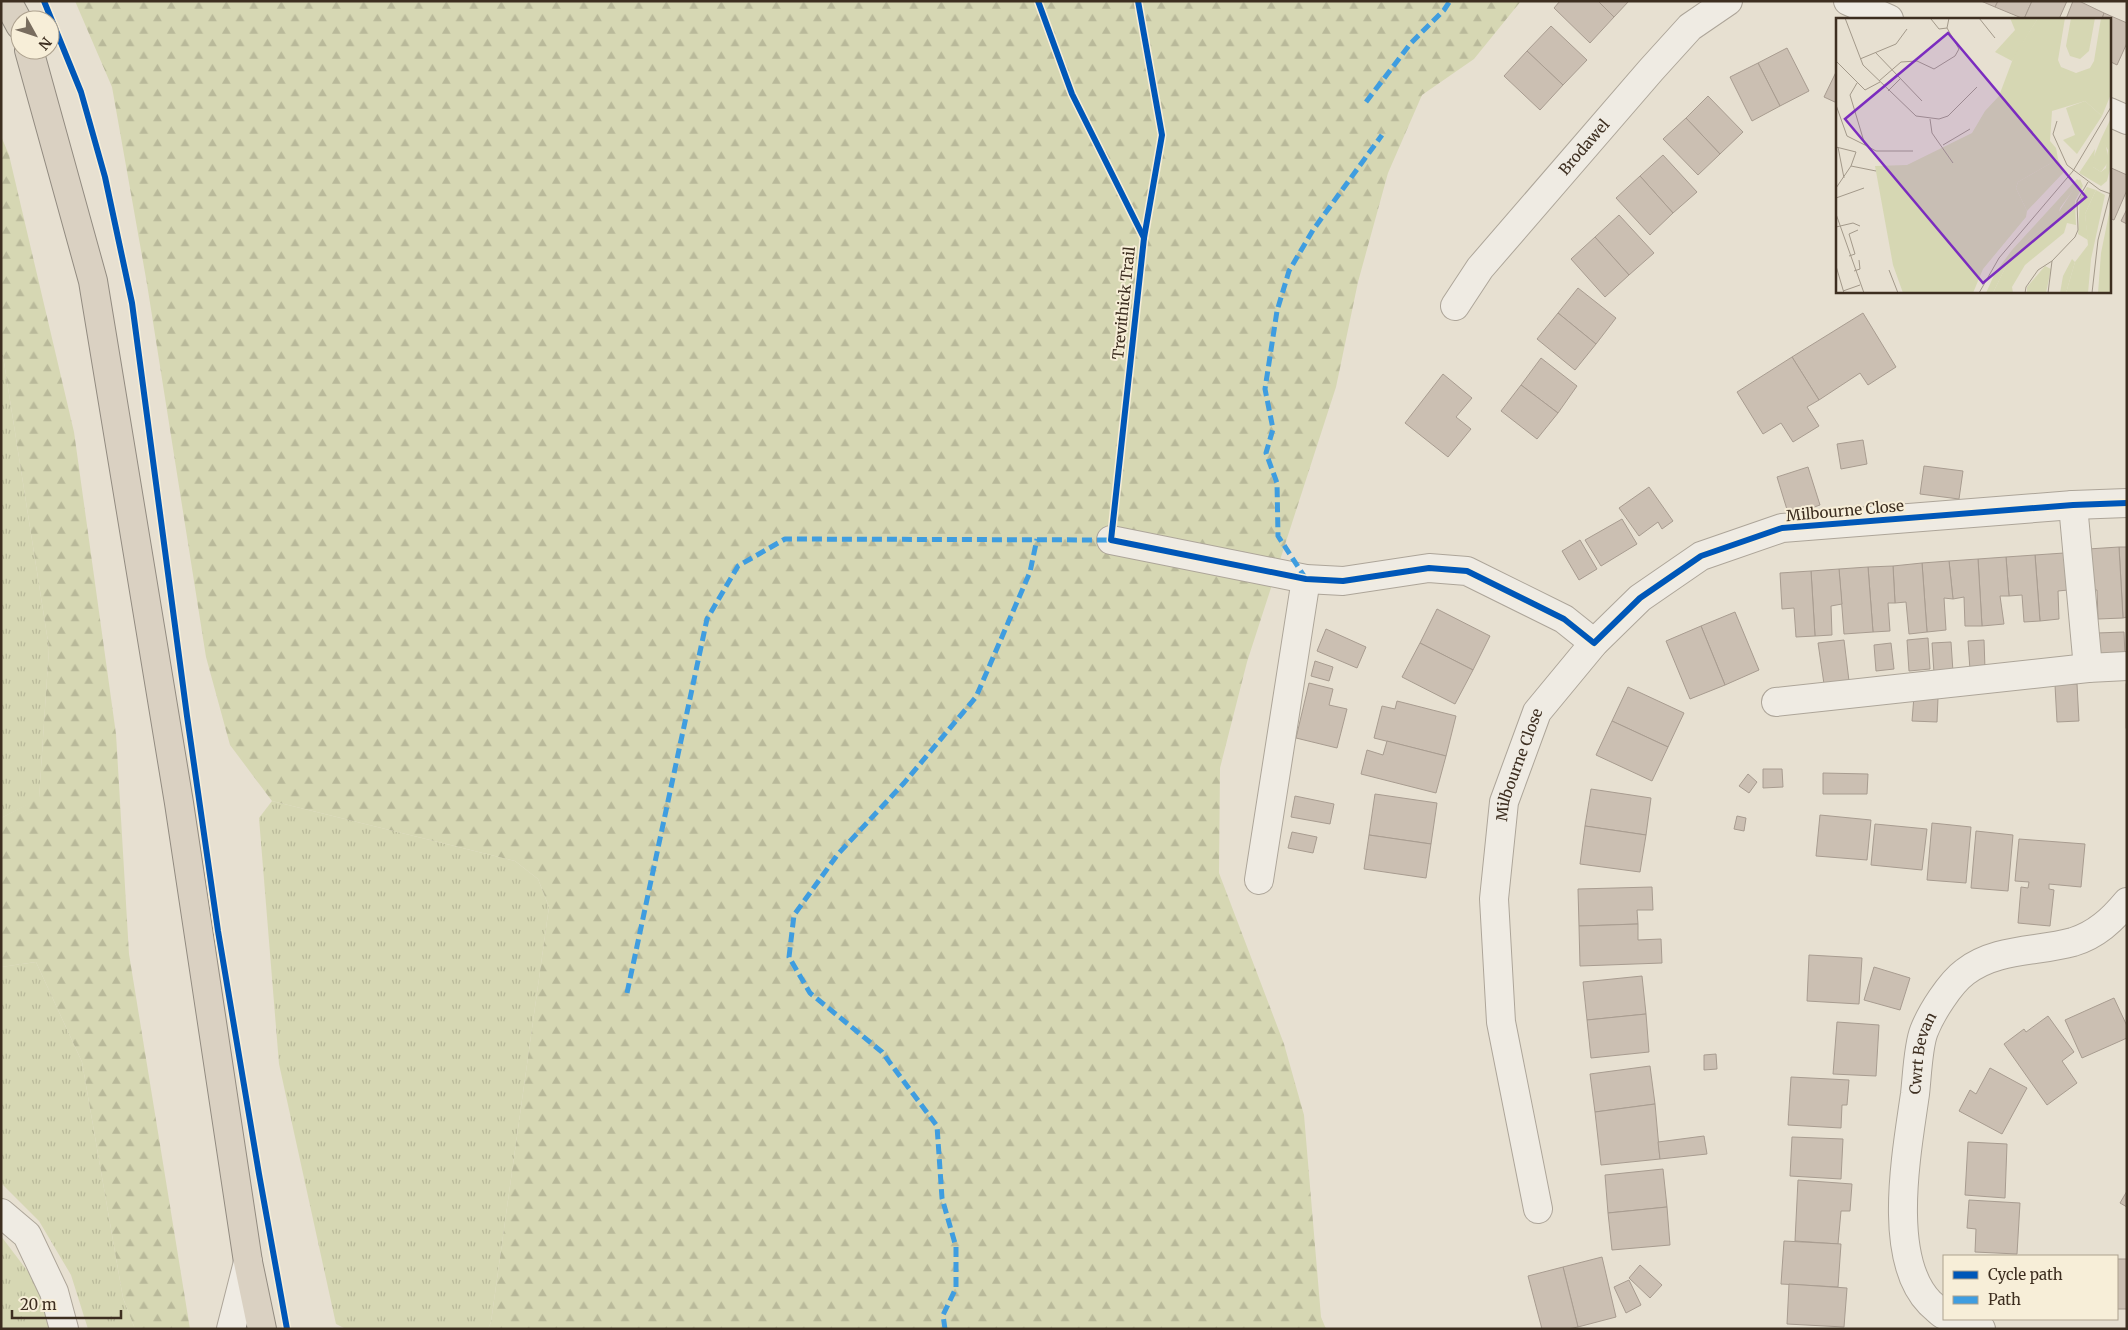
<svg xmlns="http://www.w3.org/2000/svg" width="2128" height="1330" font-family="Merriweather,serif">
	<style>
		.grass { fill: url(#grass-tufts) }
		.forest { fill: url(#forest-firs) }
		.building { fill: #cbbfb2; stroke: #a89c90 }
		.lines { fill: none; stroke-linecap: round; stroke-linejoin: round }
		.minor-casing { stroke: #ada599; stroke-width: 30 }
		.highway-casing { stroke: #928b80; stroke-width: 30 }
		.minor { stroke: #efebe3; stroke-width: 28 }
		.highway { stroke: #dad1c2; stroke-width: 28 }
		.quiet { stroke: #3f9de0; stroke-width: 5; stroke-dasharray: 10 5; stroke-linecap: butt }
		.cycleway-casing { stroke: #f7eed8; stroke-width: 9 }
		.cycleway { stroke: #0057b8; stroke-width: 6 }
		.labels { text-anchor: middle; stroke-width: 4; stroke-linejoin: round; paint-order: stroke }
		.street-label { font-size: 15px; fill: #3d2e20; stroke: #f7eed8 }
		.inset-road { fill: none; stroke: #a3998a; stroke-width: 1 }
		.view { fill: #7b2cbf; fill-opacity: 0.15; stroke: #7b2cbf; stroke-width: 2.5 }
		.inset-edge { fill: none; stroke: #3d2e20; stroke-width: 2.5 }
	</style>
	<defs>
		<pattern id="grass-tufts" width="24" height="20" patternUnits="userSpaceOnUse" patternTransform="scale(1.25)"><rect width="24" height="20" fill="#d6d7b3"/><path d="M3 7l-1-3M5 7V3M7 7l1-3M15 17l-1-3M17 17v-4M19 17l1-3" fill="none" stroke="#b9b99a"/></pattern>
		<pattern id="forest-firs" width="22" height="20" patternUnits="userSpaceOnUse" patternTransform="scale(1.25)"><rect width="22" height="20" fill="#d6d7b3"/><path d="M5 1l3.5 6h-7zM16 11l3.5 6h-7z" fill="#b9b99a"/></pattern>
	</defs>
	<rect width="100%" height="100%" fill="#e7e0d1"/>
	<g class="grass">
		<path d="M 1,343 L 49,648 L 39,799 L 1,818 Z"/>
		<path d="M 272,801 L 515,861 L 538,879 L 549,907 L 491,1322 L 488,1329 L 346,1329 L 336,1324 L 279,1064 L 259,818 Z"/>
		<path d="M 36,962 L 82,1062 L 123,1298 L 135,1329 L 88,1329 L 71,1275 L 39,1221 L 1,1183 L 1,967 Z"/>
		<path d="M 1,1236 L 35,1281 L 52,1329 L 1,1329 Z"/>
	</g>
	<g class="forest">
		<path d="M 75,1 L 1521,1 L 1474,59 L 1422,95 L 1388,173 L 1358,282 L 1336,387 L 1247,662 L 1220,768 L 1219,873 L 1284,1044 L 1304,1115 L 1321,1317 L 1326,1329 L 488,1329 L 491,1322 L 549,907 L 538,879 L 515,861 L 272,801 L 230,745 L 206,657 L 147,284 L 112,87 Z"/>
		<path d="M 1,136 L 9,155 L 74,432 L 116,734 L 129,954 L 190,1329 L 135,1329 L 123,1298 L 82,1062 L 36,962 L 1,967 L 1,818 L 39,798 L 49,648 L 1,343 Z"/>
	</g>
	<g class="building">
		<path d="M 1560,1 L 1598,1 L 1614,17 L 1590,43 L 1554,8 Z"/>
		<path d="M 1598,1 L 1629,1 L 1614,17 Z"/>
		<path d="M 1981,1 L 1998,1 L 1995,7 Z"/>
		<path d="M 1998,1 L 2032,1 L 2024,19 L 1995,7 Z"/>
		<path d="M 2032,1 L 2067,1 L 2059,19 L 2024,19 Z"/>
		<path d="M 2073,1 L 2079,1 L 2104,13 L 2102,19 L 2066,19 Z"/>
		<path d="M 2104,13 L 2127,23 L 2127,43 L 2117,65 L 2109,61 L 2109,19 L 2102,19 Z"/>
		<path d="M 1551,26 L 1587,60 L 1563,85 L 1527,51 Z"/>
		<path d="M 1787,48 L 1809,91 L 1780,106 L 1758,63 Z"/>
		<path d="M 1527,51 L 1563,85 L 1540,110 L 1504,76 Z"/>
		<path d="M 1758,63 L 1780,106 L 1752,121 L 1730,77 Z"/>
		<path d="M 1837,70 L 1837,103 L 1824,97 Z"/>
		<path d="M 1708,96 L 1743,132 L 1720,154 L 1686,118 Z"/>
		<path d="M 1686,118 L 1720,154 L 1698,175 L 1663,139 Z"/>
		<path d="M 1663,155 L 1697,192 L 1673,213 L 1640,176 Z"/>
		<path d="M 2109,167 L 2127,175 L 2127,190 L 2114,220 L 2109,218 Z"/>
		<path d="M 1640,176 L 1673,213 L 1650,235 L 1616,198 Z"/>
		<path d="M 2127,209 L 2127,224 L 2121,221 Z"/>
		<path d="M 1619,215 L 1654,253 L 1629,275 L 1595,237 Z"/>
		<path d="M 1595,237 L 1629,275 L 1605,297 L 1571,259 Z"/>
		<path d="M 1578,288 L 1616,318 L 1596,344 L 1558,313 Z"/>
		<path d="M 1558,313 L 1596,344 L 1575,370 L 1537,339 Z"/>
		<path d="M 1863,313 L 1896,367 L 1868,385 L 1860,373 L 1819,400 L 1792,357 Z"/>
		<path d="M 1792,357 L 1819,400 L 1807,407 L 1819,426 L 1793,442 L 1781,423 L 1763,434 L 1737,392 Z"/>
		<path d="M 1541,358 L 1577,386 L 1558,413 L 1521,385 Z"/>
		<path d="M 1443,374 L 1472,398 L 1456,417 L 1471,429 L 1448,457 L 1405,423 Z"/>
		<path d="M 1521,385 L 1558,413 L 1537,439 L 1501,411 Z"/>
		<path d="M 1863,440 L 1867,464 L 1841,469 L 1837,444 Z"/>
		<path d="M 1924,466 L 1963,471 L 1959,499 L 1920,494 Z"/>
		<path d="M 1808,467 L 1820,505 L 1789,516 L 1777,477 Z"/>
		<path d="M 1649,487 L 1673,521 L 1662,529 L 1658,522 L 1639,536 L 1619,508 Z"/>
		<path d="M 1622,519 L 1637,544 L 1601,566 L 1585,540 Z"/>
		<path d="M 1580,540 L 1597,569 L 1579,580 L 1562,551 Z"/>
		<path d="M 2119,547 L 2127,547 L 2127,617 L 2123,618 Z"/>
		<path d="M 2119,547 L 2123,618 L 2098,619 L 2097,590 L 2089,590 L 2088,549 Z"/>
		<path d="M 2064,553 L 2068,590 L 2058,591 L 2059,619 L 2040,621 L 2035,555 Z"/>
		<path d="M 2035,555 L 2040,621 L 2024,622 L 2022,595 L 2009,596 L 2006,557 Z"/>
		<path d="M 2006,557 L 2009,596 L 2000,596 L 2004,624 L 1982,626 L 1978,559 Z"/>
		<path d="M 1978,559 L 1982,626 L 1965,626 L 1964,597 L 1953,599 L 1949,561 Z"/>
		<path d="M 1949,561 L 1953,599 L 1944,598 L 1946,630 L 1927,632 L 1922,563 Z"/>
		<path d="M 1922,563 L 1927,632 L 1909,634 L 1906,602 L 1895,603 L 1893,566 Z"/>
		<path d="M 1893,566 L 1895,603 L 1888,603 L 1890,631 L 1873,632 L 1868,567 Z"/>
		<path d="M 1868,567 L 1873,632 L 1844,634 L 1839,569 Z"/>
		<path d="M 1839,569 L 1842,604 L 1831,606 L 1832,635 L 1815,636 L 1811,571 Z"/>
		<path d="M 1811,571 L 1815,636 L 1796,637 L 1794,608 L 1782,609 L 1780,573 Z"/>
		<path d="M 1437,609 L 1490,636 L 1473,670 L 1420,643 Z"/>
		<path d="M 1735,612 L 1759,670 L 1725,685 L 1701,626 Z"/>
		<path d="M 1701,626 L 1725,685 L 1690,699 L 1666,641 Z"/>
		<path d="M 1326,629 L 1366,647 L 1357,668 L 1317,651 Z"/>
		<path d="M 2124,632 L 2125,656 L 2099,657 L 2097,633 Z"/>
		<path d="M 1928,638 L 1930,669 L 1909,671 L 1907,640 Z"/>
		<path d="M 1844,640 L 1849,681 L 1824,684 L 1818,643 Z"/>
		<path d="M 1984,640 L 1985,669 L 1970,670 L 1968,641 Z"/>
		<path d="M 1951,642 L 1953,672 L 1934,673 L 1932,643 Z"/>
		<path d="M 1420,643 L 1473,670 L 1455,704 L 1402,677 Z"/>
		<path d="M 1891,643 L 1894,669 L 1876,671 L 1874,645 Z"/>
		<path d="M 1315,661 L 1333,667 L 1329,681 L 1311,676 Z"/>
		<path d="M 1309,683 L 1333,689 L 1329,705 L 1347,709 L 1337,748 L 1296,738 Z"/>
		<path d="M 2077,684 L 2079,721 L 2057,722 L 2055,685 Z"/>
		<rect x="2126" y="684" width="1" height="44"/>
		<path d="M 1628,687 L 1684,713 L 1668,747 L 1612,721 Z"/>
		<path d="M 1914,696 L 1938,698 L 1937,722 L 1912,721 Z"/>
		<path d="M 1397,701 L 1456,716 L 1446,756 L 1374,738 L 1382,706 L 1395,709 Z"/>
		<path d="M 1612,721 L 1668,747 L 1652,781 L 1596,755 Z"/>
		<path d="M 1387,741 L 1446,756 L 1436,793 L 1361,774 L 1367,750 L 1383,755 Z"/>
		<path d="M 1763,769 L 1782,769 L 1783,787 L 1763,788 Z"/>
		<path d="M 1823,773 L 1868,774 L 1867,794 L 1823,794 Z"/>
		<path d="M 1748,774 L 1757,782 L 1749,793 L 1739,786 Z"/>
		<path d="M 1591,789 L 1651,798 L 1646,835 L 1585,826 Z"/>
		<path d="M 1375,794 L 1437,803 L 1431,844 L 1369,835 Z"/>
		<path d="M 1295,796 L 1334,804 L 1330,824 L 1291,817 Z"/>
		<path d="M 1820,815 L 1871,820 L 1867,860 L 1816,856 Z"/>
		<path d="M 1737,816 L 1746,818 L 1744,831 L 1734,829 Z"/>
		<path d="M 1932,823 L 1971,827 L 1966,883 L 1927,880 Z"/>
		<path d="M 1875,824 L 1927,829 L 1922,870 L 1871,865 Z"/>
		<path d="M 1585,826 L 1646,835 L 1640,872 L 1580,864 Z"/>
		<path d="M 1976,831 L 2013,835 L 2008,891 L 1971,888 Z"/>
		<path d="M 1292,832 L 1317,837 L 1313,853 L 1288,848 Z"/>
		<path d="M 1369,835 L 1431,844 L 1426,878 L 1364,869 Z"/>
		<path d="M 2019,839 L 2085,844 L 2081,887 L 2049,884 L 2049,889 L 2054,890 L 2050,926 L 2018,923 L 2021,887 L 2028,888 L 2029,882 L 2015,881 Z"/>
		<path d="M 1652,887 L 1653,910 L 1637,910 L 1638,924 L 1579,926 L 1578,889 Z"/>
		<path d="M 1638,924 L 1638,940 L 1661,939 L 1662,963 L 1580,966 L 1579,926 Z"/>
		<path d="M 1809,955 L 1862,958 L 1859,1004 L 1807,1001 Z"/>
		<path d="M 1874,967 L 1910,978 L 1900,1010 L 1864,1000 Z"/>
		<path d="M 1642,976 L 1646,1014 L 1587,1020 L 1583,982 Z"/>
		<path d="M 2114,998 L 2127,1026 L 2127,1038 L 2082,1058 L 2065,1020 Z"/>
		<path d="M 1646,1014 L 1649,1052 L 1591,1058 L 1587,1020 Z"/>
		<path d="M 2048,1016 L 2074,1052 L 2062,1061 L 2077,1083 L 2047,1105 L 2004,1044 L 2024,1029 L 2026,1032 Z"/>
		<path d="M 1837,1022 L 1879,1025 L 1876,1076 L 1833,1074 Z"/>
		<path d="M 1716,1054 L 1717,1069 L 1704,1070 L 1704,1055 Z"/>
		<path d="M 1650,1066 L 1655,1104 L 1595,1112 L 1590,1074 Z"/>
		<path d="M 1990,1068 L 2027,1088 L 2002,1134 L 1959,1111 L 1970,1090 L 1976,1094 Z"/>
		<path d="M 1791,1077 L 1849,1080 L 1847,1105 L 1842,1105 L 1841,1128 L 1788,1125 Z"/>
		<path d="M 1655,1104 L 1660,1159 L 1601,1165 L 1595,1112 Z"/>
		<path d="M 1704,1136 L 1707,1154 L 1660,1159 L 1658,1142 Z"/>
		<path d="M 1792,1137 L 1843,1139 L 1841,1179 L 1790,1176 Z"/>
		<path d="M 1968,1142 L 2007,1144 L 2005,1198 L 1965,1195 Z"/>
		<path d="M 1663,1169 L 1667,1207 L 1608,1213 L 1605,1175 Z"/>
		<path d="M 1798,1180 L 1852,1184 L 1850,1211 L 1841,1211 L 1838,1244 L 1795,1241 Z"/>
		<path d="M 2127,1191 L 2127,1207 L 2120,1203 Z"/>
		<path d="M 1969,1200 L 2020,1203 L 2017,1254 L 1975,1252 L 1976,1229 L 1967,1228 Z"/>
		<path d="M 1667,1207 L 1670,1245 L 1612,1250 L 1608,1213 Z"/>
		<path d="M 1784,1241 L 1841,1244 L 1838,1287 L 1781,1284 Z"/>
		<path d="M 1602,1257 L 1616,1317 L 1578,1327 L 1563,1267 Z"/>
		<rect x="2117" y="1259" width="10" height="50"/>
		<path d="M 1640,1265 L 1662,1285 L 1650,1298 L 1629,1278 Z"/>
		<path d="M 1563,1267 L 1578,1327 L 1568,1329 L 1542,1329 L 1528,1276 Z"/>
		<path d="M 1629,1280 L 1641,1305 L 1626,1313 L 1614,1287 Z"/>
		<path d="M 1789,1284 L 1847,1288 L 1844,1327 L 1787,1324 Z"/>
	</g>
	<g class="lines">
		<defs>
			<g id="minor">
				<path d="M 1848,1 L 1889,19"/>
				<path d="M 2109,112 L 2127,120"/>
				<path id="s1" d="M 1455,306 L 1480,268 L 1651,70 L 1690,27 L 1728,1"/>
				<path d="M 2073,505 L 2088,668"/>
				<path d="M 1111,540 L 1306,579 L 1343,581 L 1429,568 L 1467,571 L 1564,619 L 1594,643"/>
				<path d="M 1776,702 L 2088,668 L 2127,666"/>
				<path d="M 1259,880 L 1306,579"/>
				<path id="s2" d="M 1538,1209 L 1501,1022 L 1494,899 L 1504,802 L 1537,712 L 1594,643 L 1640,598 L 1701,556 L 1782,528 L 2073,505 L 2127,503"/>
				<path d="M 1,1213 L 27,1235 L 54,1292 L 64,1329"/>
				<path id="s3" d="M 1944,1315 C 1939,1312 1935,1307 1930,1303 C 1886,1258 1907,1151 1915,1094 C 1917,1077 1918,1046 1924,1031 C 1931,1013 1950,983 1965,972 C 1996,948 2037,952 2073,942 C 2096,935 2112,920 2127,902"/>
				<path d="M 1954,1319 L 1981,1329"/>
				<path d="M 231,1329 L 248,1262"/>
			</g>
			<g id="highway">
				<path d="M 7,1 L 20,25"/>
				<path d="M 29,50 L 93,281 L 179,803 L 248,1262 L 262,1329"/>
			</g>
		</defs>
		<use href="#minor" class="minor-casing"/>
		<use href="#highway" class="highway-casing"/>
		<use href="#minor" class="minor"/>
		<use href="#highway" class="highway"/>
		<g class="quiet">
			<path d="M 1366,102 L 1411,43 L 1444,10 L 1450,1"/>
			<path d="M 1306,579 L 1278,536 L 1277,483 L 1266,453 L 1273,429 L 1265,389 L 1277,311 L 1289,271 L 1313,230 L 1382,135"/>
			<path d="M 627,993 L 707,619 L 738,566 L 785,539 L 1111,540"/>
			<path d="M 945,1329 L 943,1315 L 956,1288 L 956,1247 L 942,1198 L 937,1126 L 882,1052 L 810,993 L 789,957 L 794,915 L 838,854 L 904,783 L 976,697 L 1030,572 L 1037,539"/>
		</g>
		<defs>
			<g id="cycleway">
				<path d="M 44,1 L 81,92 L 105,177 L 132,303 L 187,716 L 218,931 L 259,1174 L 287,1329"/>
				<path d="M 1038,1 L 1072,94 L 1144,238 L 1111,540 L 1306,579 L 1343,581 L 1429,568 L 1467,571 L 1564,619 L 1594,643 L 1640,598 L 1701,556 L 1782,528 L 2073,505 L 2127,503"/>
				<path d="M 1138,1 L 1162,135 L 1144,238"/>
			</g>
		</defs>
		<use href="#cycleway" class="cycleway-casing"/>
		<use href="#cycleway" class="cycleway"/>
	</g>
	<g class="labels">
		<g class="street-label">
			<text dy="5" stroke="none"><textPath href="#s1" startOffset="205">Brodawel</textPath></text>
			<text transform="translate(1124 303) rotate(-84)" y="5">Trevithick Trail</text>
			<text transform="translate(1845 511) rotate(-5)" y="5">Milbourne Close</text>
			<text dy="5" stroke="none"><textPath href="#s2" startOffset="451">Milbourne Close</textPath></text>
			<text dy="5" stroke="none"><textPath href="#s3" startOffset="276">Cwrt Bevan</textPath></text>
		</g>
	</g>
	<g transform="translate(1836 18)">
		<rect width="275" height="275" fill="#e7e0d1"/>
		<path d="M 174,0 L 202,0 L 176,43 L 159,34 L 179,12 ZM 235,0 L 259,0 L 253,33 L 244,41 L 234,38 L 230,28 ZM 249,83 L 266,98 L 241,136 L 227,122 L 239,117 L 230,90 ZM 265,121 L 269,124 L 273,143 L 265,154 L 257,149 L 256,143 ZM 222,141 L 228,154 L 191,193 L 180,170 L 182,164 ZM 244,161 L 247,168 L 239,183 L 240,207 L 231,205 L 228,215 L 189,247 L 176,269 L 177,275 L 157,275 L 171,246 L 194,220 L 219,200 ZM 251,169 L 260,172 L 249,196 L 252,222 L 242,216 L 244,180 ZM 236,241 L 239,244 L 230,275 L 224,275 L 227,258 ZM 209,248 L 215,251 L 210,275 L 191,275 L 191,269 Z" fill="#d6d7b3"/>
		<path d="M 202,0 L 229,0 L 222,42 L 225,49 L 240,55 L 254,50 L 258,43 L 265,0 L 275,0 L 275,76 L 266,98 L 249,83 L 216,93 L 214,123 L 220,130 L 222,141 L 182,164 L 180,170 L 191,193 L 190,199 L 147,251 L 137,275 L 67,275 L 57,247 L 39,148 L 71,147 L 136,115 L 149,93 L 163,78 L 178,38 ZM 275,100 L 275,147 L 271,163 L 265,168 L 243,155 L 259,131 L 257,149 L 265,154 L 270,150 L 272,132 L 265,121 ZM 241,161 L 244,163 L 224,190 L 220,208 L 211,213 L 206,211 L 194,220 L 171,246 L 157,275 L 150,275 L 159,255 L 176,232 ZM 260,172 L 269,177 L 255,241 L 252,275 L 230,275 L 239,244 L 252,227 L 249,196 ZM 275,186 L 275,275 L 262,275 L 265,235 Z" fill="#d6d7b3"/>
		<path class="inset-road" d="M 9,0 L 27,47 L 80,98 L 103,101 L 112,98 L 141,69M 143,0 L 159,20M 95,1 L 103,11 L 111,10M 39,34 L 86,83M 24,41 L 60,26 L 71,11M 0,43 L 29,72 L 44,64M 43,63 L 65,44 L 81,43 L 98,51 L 119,38 L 123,31 L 111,10 L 113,0M 21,65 L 14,77 L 29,127 L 40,133 L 77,133M 52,73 L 64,61M 0,87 L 11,118 L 29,127M 94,101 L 96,115 L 117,145M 221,103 L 217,116 L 231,147 L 264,172 L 275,176M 107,127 L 134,111M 0,129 L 20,134 L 15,148 L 0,170M 2,129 L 8,160M 15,148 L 40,153M 0,180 L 28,170M 0,196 L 28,275M 0,209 L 17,205 L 24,208M 13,238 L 19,236 L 13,216 L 22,212M 0,248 L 8,275M 53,252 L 62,275M 18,253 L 24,251 L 23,242M 7,273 L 24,267M 143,275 L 163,240 L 237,153 L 275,89M 189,275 L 190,269 L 202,252 L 216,243 L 239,219 L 242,212 L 241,183 L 252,164M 212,275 L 216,243M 256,275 L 262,222 L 275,172"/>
		<path class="view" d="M 112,15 L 250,179 L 147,265 L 9,101 Z"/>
		<rect width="275" height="275" class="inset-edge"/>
	</g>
	<rect width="2128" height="1330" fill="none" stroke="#3d2e20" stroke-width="5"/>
	<rect x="1943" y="1255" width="175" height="65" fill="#f7eed8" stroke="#ada18e"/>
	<rect x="1953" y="1271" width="25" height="8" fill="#0057b8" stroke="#ada18e"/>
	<text x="1988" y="1280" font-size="15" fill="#3d2e20">Cycle path</text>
	<rect x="1953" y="1296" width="25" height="8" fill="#3f9de0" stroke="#ada18e"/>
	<text x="1988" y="1305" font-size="15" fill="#3d2e20">Path</text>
	<g transform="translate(35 35) rotate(130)"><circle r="24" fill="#f7eed8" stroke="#ada18e"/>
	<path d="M0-4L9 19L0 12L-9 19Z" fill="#786c5e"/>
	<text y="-8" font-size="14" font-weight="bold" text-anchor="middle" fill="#3d2e20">N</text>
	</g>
	<path d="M12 1310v8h109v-8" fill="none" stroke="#3d2e20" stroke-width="2.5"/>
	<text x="20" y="1310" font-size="15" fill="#3d2e20" stroke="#f7eed8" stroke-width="4" paint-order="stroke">20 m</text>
</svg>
